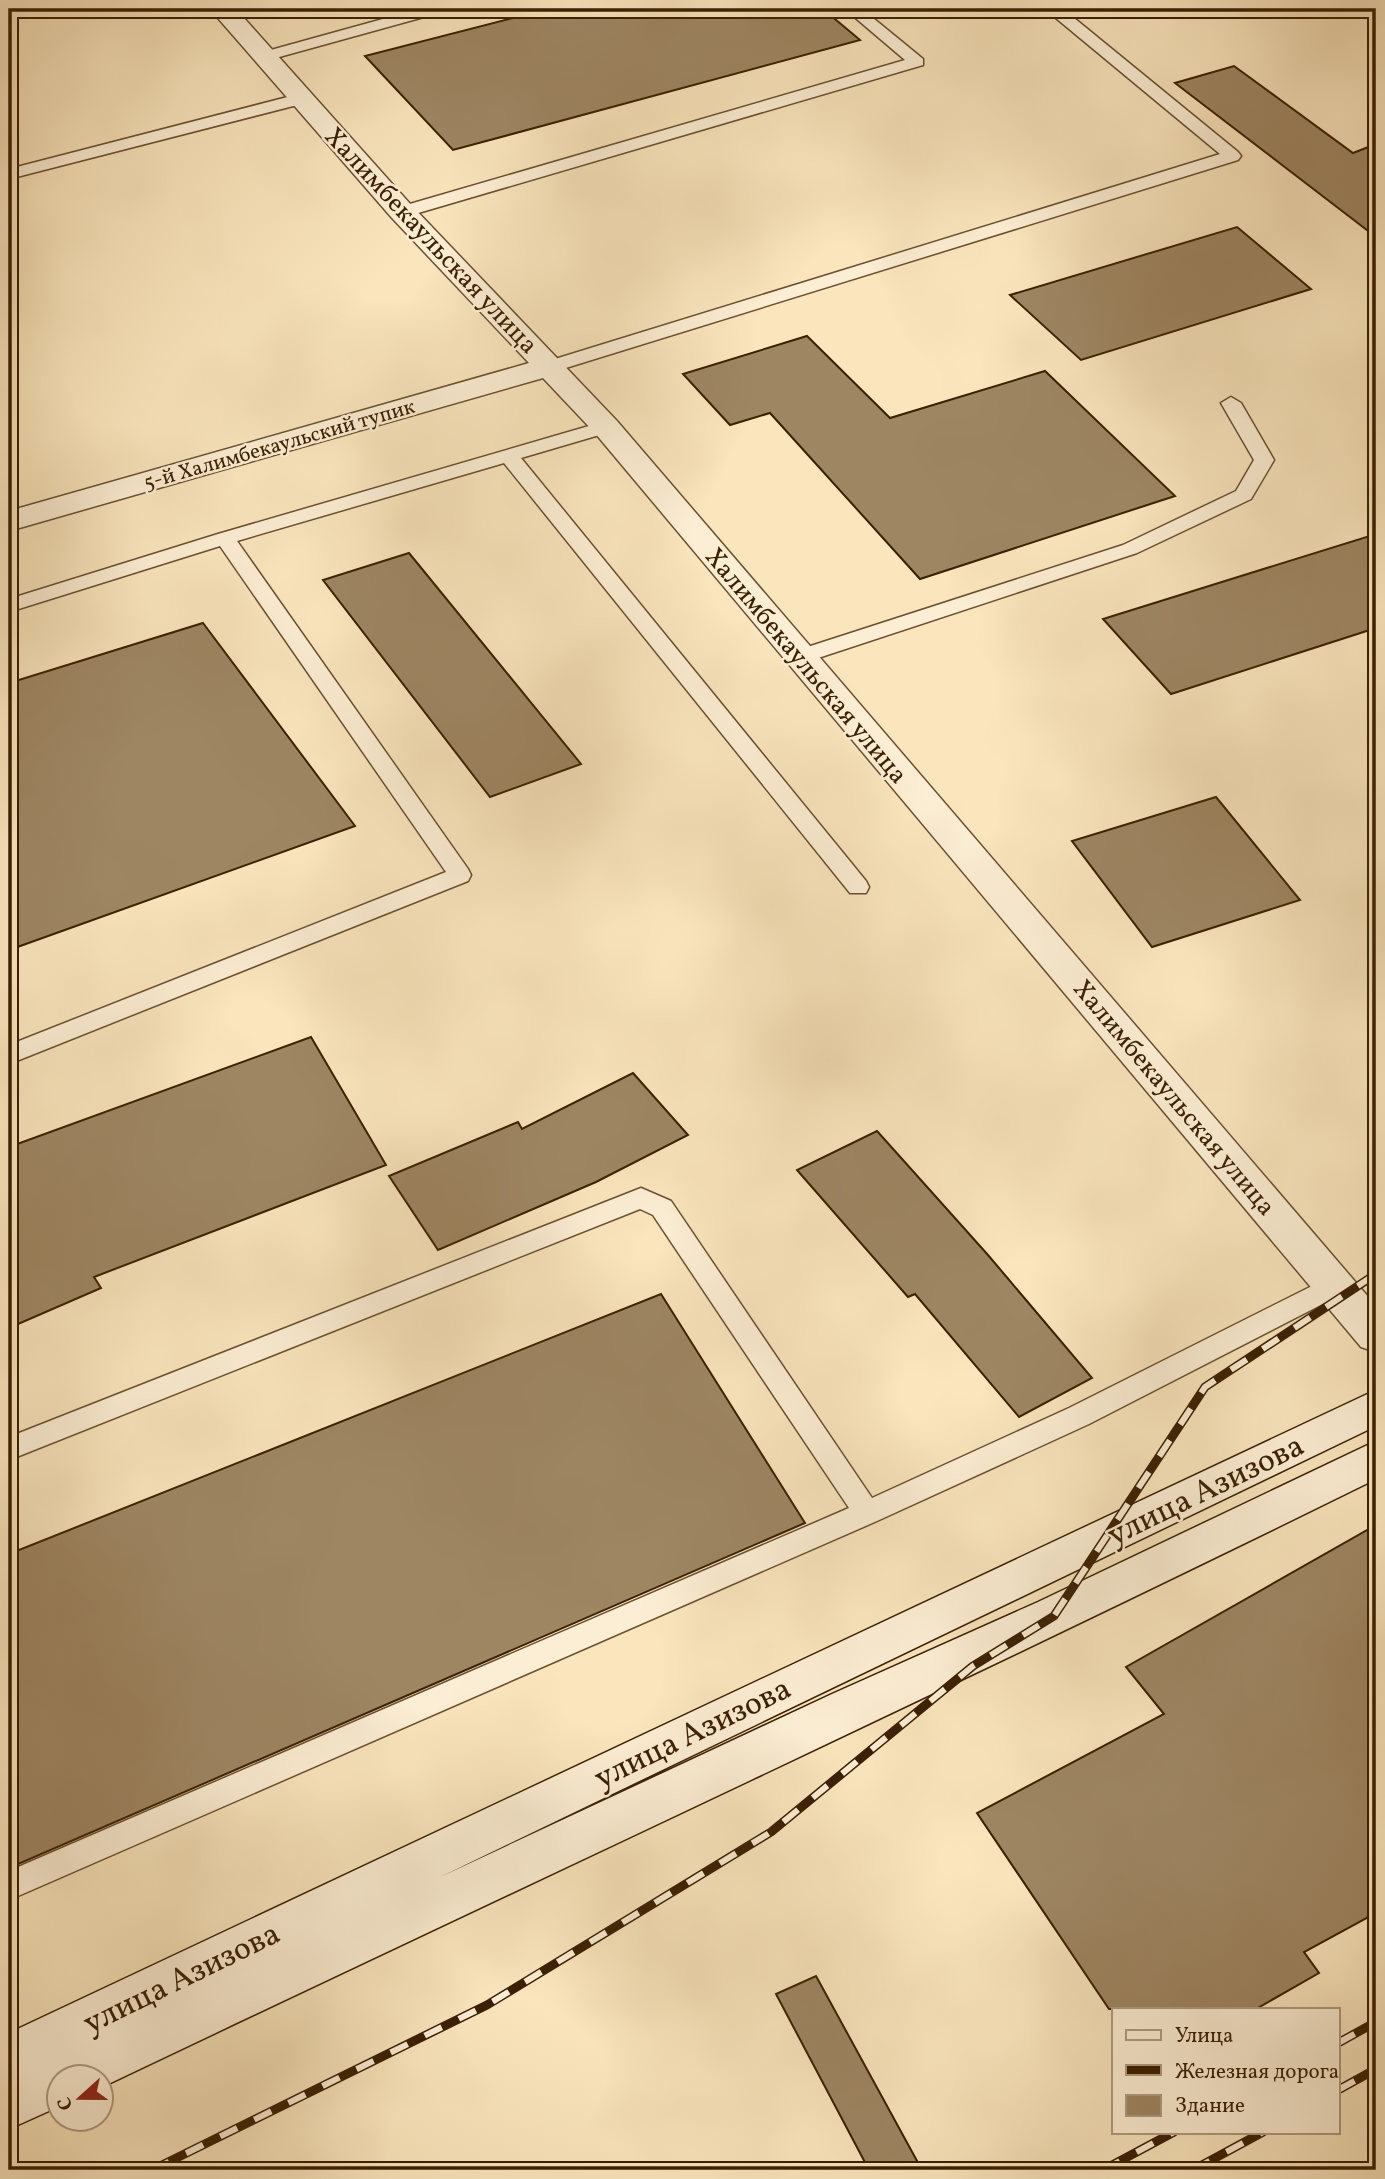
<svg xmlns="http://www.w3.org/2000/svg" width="1385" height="2179" font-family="Vollkorn,serif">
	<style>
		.building { fill: #9e8663; stroke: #3a1f01; stroke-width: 2 }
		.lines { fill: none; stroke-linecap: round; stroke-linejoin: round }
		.service-casing { stroke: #6a5030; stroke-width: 3 }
		.minor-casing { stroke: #6a5030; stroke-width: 3 }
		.secondary-casing { stroke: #3a1f01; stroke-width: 3 }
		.service { fill: #fceed4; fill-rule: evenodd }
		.minor { fill: #fceed4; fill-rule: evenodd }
		.secondary { fill: #fceed4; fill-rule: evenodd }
		.rail-casing { stroke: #3a1f01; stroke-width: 9 }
		.rail { stroke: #fceed4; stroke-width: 6; stroke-dasharray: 19; stroke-linecap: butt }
		.labels { text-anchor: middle; stroke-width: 5; stroke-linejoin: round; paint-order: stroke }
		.far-street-label { font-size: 21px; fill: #3a1f01; stroke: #fceed4 }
		.street-label { font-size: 26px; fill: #3a1f01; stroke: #fceed4 }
		.near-street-label { font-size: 32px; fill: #3a1f01; stroke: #fceed4 }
	</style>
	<rect width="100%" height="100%" fill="#fae5bd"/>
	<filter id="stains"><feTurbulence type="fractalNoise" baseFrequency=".00286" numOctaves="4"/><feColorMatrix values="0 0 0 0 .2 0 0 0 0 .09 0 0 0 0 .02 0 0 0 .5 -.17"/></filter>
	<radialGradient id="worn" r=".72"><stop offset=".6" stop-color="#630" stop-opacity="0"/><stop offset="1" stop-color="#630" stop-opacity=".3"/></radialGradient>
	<g class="building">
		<path d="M 548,9 L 823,9 L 860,40 L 453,150 L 365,56 Z"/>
		<path d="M 1234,66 L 1353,153 L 1376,144 L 1376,237 L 1175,83 Z"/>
		<path d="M 1237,227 L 1311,289 L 1081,360 L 1010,295 Z"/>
		<path d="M 807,336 L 890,418 L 1045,371 L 1175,496 L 920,579 L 770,413 L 730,425 L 683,374 Z"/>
		<path d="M 1376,534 L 1376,628 L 1171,694 L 1103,619 Z"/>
		<path d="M 409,553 L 581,764 L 490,797 L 323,580 Z"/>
		<path d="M 203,623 L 355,826 L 9,950 L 9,683 Z"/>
		<path d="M 1216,797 L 1300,900 L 1152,947 L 1072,841 Z"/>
		<path d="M 311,1037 L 386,1165 L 94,1277 L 101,1288 L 9,1328 L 9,1147 Z"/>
		<path d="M 633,1073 L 688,1135 L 596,1182 L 438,1250 L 389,1176 L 518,1122 L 522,1129 Z"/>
		<path d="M 877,1131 L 988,1255 L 1092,1378 L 1019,1417 L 915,1294 L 908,1297 L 797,1170 Z"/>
		<path d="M 661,1294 L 805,1523 L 9,1868 L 9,1554 Z"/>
		<path d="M 1376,1525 L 1376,1913 L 1304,1952 L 1319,1973 L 1256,2009 L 1109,2009 L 977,1813 L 1164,1714 L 1126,1667 Z"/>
		<path d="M 816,1976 L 922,2170 L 869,2170 L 776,1994 Z"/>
	</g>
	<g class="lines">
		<defs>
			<g id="service">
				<path d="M 419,9 L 444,9 L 442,12 L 272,59 L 260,59 L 258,56 L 260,53 Z"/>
				<path d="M 845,9 L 862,9 L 923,59 L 923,65 L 408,216 L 402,217 L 393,212 L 396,208 L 905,60 Z"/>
				<path d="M 1045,9 L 1063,9 L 1238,152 L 1241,156 L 1238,160 L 556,371 L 542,371 L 540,367 L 542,363 L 1220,154 Z"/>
				<path d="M 303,93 L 311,98 L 309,102 L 9,179 L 9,169 Z"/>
				<path d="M 1231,397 L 1241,403 L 1274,460 L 1251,499 L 1137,553 L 806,662 L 792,662 L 788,657 L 792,652 L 1123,545 L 1236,491 L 1254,460 L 1221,403 Z"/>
				<path d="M 606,421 L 613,423 L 616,427 L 613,431 L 521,458 L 866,881 L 869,887 L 866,893 L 850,893 L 504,463 L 237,541 L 468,869 L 471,875 L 468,881 L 9,1064 L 9,1045 L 446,872 L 220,546 L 9,612 L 9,599 L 218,534 Z"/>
				<path d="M 641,1188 L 671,1201 L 872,1498 L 1069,1408 L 1326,1279 L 1335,1276 L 1344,1279 L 1348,1286 L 1344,1293 L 1089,1424 L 877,1521 L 9,1900 L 9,1871 L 849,1508 L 653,1215 L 640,1209 L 9,1460 L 9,1437 Z"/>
			</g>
			<path id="minor" d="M 210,9 L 236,9 L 412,206 L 617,421 L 1376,1306 L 1376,1352 L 1361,1347 L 595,433 L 543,378 L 9,531 L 9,511 L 529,363 L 392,218 Z"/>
			<path id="secondary" d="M 1376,1390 L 1376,1426 L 438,1878 L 832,1694 L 1038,1602 L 1376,1441 L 1376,1479 C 954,1687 526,1885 102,2087 L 102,2078 L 60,2078 L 60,2106 L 9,2129 L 9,2033 Z"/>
		</defs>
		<use href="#service" class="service-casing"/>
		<use href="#minor" class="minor-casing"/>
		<use href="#secondary" class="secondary-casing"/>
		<use href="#service" class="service"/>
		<use href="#minor" class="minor"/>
		<use href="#secondary" class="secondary"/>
		<defs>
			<g id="rail">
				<path d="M 1338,2043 L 1376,2022"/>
				<path d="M 1338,2090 L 1376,2069"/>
				<path d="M 152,2170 L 487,2005 L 771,1832 L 973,1666 L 1054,1616 L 1205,1387 L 1376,1274"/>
				<path d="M 1103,2170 L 1174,2132"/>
				<path d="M 1193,2170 L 1263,2132"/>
			</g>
		</defs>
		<use href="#rail" class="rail-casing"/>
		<use href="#rail" class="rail"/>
	</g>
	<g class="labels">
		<g class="far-street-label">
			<text transform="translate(279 444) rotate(-16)" y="7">5-й Халимбекаульский тупик</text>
		</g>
		<g class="street-label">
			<text transform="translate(432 240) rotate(47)" y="9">Халимбекаульская улица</text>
			<text transform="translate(807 665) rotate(50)" y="9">Халимбекаульская улица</text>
			<text transform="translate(1175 1097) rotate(50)" y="9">Халимбекаульская улица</text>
		</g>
		<g class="near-street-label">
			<text transform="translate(1205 1489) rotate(-26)" y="11">улица Азизова</text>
			<text transform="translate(692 1732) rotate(-26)" y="11">улица Азизова</text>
			<text transform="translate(181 1977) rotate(-26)" y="11">улица Азизова</text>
		</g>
	</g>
	<rect width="1385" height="2179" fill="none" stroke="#fae5bd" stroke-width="35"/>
	<rect x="10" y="10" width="1364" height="2158" fill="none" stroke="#3a1f01" stroke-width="3.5"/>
	<rect x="18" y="18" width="1350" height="2144" fill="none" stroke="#3a1f01" stroke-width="2"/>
	<rect x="1112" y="2008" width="228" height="126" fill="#fceed4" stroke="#ae9b80" stroke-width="2"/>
	<rect x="1126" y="2030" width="35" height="10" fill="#fceed4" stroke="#ae9b80" stroke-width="2"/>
	<text x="1175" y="2042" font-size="21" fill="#3a1f01">Улица</text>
	<rect x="1126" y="2065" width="35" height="10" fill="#3a1f01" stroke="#ae9b80" stroke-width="2"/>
	<text x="1175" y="2078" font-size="21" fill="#3a1f01">Железная дорога</text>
	<rect x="1126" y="2095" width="35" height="21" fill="#9e8663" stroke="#ae9b80" stroke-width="2"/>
	<text x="1175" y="2112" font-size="21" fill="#3a1f01">Здание</text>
	<g transform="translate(80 2098) rotate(249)"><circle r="33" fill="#fceed4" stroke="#ae9b80" stroke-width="2"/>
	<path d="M0-5L12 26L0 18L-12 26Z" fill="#8f2418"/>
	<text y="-10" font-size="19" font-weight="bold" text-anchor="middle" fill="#3a1f01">С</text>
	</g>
	<rect width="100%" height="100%" filter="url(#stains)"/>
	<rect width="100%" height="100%" fill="url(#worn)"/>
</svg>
